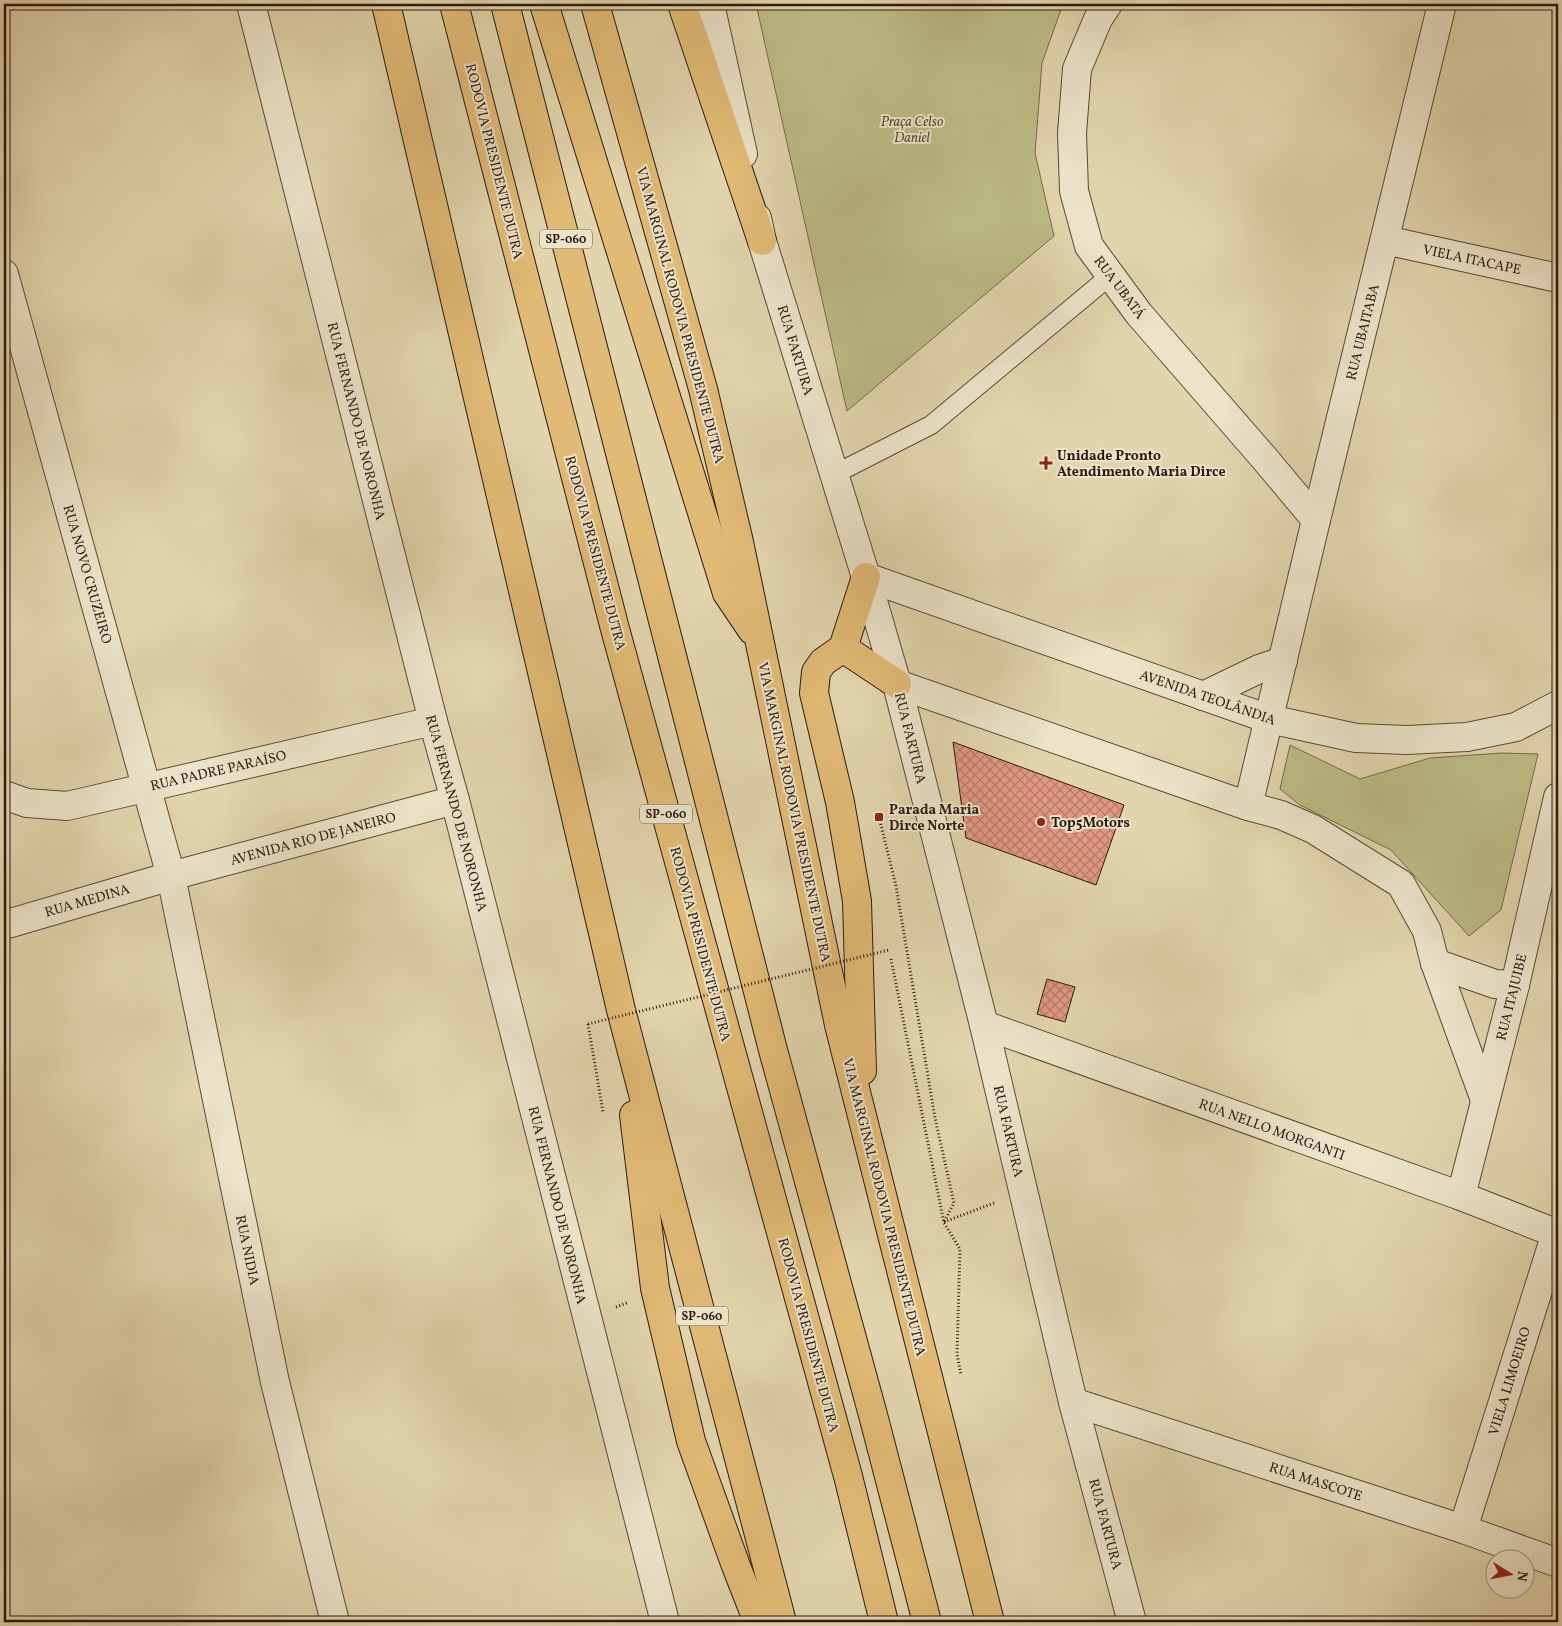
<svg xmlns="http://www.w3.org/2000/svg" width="1562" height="1626" font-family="Vollkorn,serif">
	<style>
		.park { fill: #bcba84; stroke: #746a4b }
		.building { fill: url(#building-cross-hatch); stroke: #2d1912 }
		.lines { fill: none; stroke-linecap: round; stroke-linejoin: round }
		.lane-casing { stroke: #5a4838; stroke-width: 20 }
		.street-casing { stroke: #5a4838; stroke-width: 30 }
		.highway-casing { stroke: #2d1912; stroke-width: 30 }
		.path { stroke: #2d1912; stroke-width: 3; stroke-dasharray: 1 2.5; stroke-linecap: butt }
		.lane { stroke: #ece3c9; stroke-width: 18 }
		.street { stroke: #ece3c9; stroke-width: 28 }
		.highway { stroke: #e1ba76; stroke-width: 28 }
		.path-bridge { stroke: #2d1912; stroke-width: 3; stroke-dasharray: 1 2.5; stroke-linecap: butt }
		.poi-dot { fill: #8f2418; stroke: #ece3c9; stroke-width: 2 }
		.labels { text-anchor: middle; stroke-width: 4; stroke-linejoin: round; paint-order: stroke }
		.shield { fill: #ece3c9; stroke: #665649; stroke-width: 1 }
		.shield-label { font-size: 12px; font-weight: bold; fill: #2d1912 }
		.park-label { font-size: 14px; font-style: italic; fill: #584934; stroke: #ece3c9 }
		.street-label { font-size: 14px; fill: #2d1912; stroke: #ece3c9 }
		.poi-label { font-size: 14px; font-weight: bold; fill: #2d1912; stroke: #ece3c9; text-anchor: start }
	</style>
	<defs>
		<pattern id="building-cross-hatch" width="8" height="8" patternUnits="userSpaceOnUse" patternTransform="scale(1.25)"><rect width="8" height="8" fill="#e19783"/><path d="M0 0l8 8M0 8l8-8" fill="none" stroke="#b77a6a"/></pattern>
	</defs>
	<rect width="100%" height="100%" fill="#e2d4ac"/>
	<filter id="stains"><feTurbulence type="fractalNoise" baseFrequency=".004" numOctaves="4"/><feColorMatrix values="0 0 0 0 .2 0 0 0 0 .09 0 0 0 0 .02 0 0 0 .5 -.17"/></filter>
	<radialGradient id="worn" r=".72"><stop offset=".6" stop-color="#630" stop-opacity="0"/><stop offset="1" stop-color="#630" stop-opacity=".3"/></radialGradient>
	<g class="park">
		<path d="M 756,4 L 1063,4 L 1042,63 L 1035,153 L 1054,236 L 847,411 Z"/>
		<path d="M 1290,745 L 1360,779 L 1430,758 L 1501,753 L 1538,754 L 1501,910 L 1469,936 L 1391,850 L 1300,805 L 1280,789 Z"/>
	</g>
	<g class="building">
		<path d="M 953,742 L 1124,805 L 1096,885 L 966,838 Z"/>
		<path d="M 1047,979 L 1075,987 L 1065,1022 L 1037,1014 Z"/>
	</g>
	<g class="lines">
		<defs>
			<path id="lane" d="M 835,474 L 931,425 L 1111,275"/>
			<g id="street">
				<path d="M 251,4 L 433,721 L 455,800 L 665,1622"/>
				<path d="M 710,4 L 743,154"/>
				<path d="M 1108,4 L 1098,19 L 1077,69 L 1072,133 L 1074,191 L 1089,246 L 1139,314 L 1265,459 L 1316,520"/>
				<path d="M 757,218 L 762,241 L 866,577 L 897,684 L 984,1025 L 1073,1402 L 1132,1622"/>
				<path d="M 1385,240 L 1558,278"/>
				<path d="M 4,274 L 171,876 L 275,1382 L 335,1622"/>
				<path d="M 866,577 L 1269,719 L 1356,738 L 1407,740 L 1467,737 L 1516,727 L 1558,705"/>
				<path d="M 897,684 L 1248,806 L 1281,815 L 1313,829 L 1401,884 L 1427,931 L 1435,963 L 1485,1100"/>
				<path d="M 1203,696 L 1259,669 L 1283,661"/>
				<path d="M 4,795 L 27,803 L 67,806 L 433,721"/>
				<path d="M 1248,806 L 1316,520 L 1442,4"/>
				<path d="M 4,925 L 171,876 L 455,800"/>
				<path d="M 1435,963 L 1495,984 L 1515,985"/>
				<path d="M 984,1025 L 1461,1196 L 1558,1234"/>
				<path d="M 1461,1196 L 1515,985 L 1558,797"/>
				<path d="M 1073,1402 L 1463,1529 L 1558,1563"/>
				<path d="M 1463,1529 L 1556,1233"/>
			</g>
			<g id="highway">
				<path d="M 386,4 L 621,1010 L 782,1622"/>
				<path d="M 454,4 L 615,629 L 848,1476 L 884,1622"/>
				<path d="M 505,4 L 773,1050 L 873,1415 L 927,1622"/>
				<path d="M 544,4 L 727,593 L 752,630"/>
				<path d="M 595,4 L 703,389 L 739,542 L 839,1025 L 990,1622"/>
				<path d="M 682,4 L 762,241"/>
				<path d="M 843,648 L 897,684"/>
				<path d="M 862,1071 L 857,901 L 840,802 L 814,693 L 816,672 L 823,662 L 843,648 L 866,577"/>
				<path d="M 634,1115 L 655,1288 L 691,1441 L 736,1566 L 758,1622"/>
			</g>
		</defs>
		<use href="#lane" class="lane-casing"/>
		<use href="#street" class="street-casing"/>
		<use href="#highway" class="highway-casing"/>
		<g class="path">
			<path d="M 879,817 L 896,886 L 935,1118 L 954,1203 L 944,1222"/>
			<path d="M 891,959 L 944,1223 L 960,1249 L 957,1354 L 961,1375"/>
			<path d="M 588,1024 L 603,1112"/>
			<path d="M 944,1222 L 994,1203"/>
			<path d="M 616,1307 L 629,1302"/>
		</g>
		<use href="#lane" class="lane"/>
		<use href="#street" class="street"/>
		<use href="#highway" class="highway"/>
		<path class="path-bridge" d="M 588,1024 L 889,950"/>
	</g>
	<g class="poi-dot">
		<path d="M1043.5 455.5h5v5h5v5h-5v5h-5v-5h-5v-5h5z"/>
		<rect x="874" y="812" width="10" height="10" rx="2.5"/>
		<circle cx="1041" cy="822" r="5"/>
	</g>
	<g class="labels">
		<g class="shield">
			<rect x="540" y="229.5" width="52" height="19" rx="4"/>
			<rect x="640" y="804.5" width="52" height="19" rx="4"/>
			<rect x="676" y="1306.5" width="52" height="19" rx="4"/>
		</g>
		<g class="shield-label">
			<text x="566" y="243">SP-060</text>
			<text x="666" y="818">SP-060</text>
			<text x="702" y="1320">SP-060</text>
		</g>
		<g class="park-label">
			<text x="912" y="126">Praça Celso<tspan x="912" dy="16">Daniel</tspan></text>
		</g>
		<g class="street-label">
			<text transform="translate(495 161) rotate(76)" y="5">RODOVIA PRESIDENTE DUTRA</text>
			<text transform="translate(1472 259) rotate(12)" y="5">VIELA ITACAPE</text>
			<text transform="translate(1120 287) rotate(53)" y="5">RUA UBATÁ</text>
			<text transform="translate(681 315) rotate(75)" y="5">VIA MARGINAL RODOVIA PRESIDENTE DUTRA</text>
			<text transform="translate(1362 332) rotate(-76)" y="5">RUA UBAITABA</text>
			<text transform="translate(796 350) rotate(73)" y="5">RUA FARTURA</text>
			<text transform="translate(357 421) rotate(76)" y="5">RUA FERNANDO DE NORONHA</text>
			<text transform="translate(596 553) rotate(75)" y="5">RODOVIA PRESIDENTE DUTRA</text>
			<text transform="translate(88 574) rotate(74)" y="5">RUA NOVO CRUZEIRO</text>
			<text transform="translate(1208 697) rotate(19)" y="5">AVENIDA TEOLÂNDIA</text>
			<text transform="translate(911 738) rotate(76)" y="5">RUA FARTURA</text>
			<text transform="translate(218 770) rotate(-13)" y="5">RUA PADRE PARAÍSO</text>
			<text transform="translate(795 812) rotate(78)" y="5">VIA MARGINAL RODOVIA PRESIDENTE DUTRA</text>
			<text transform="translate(457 813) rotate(75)" y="5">RUA FERNANDO DE NORONHA</text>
			<text transform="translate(313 838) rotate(-15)" y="5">AVENIDA RIO DE JANEIRO</text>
			<text transform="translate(87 900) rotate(-16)" y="5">RUA MEDINA</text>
			<text transform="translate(701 944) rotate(75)" y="5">RODOVIA PRESIDENTE DUTRA</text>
			<text transform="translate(1511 997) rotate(-76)" y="5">RUA ITAJUIBE</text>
			<text transform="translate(1272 1129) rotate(20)" y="5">RUA NELLO MORGANTI</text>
			<text transform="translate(1009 1131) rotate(77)" y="5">RUA FARTURA</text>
			<text transform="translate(558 1205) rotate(76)" y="5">RUA FERNANDO DE NORONHA</text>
			<text transform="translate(885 1207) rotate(76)" y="5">VIA MARGINAL RODOVIA PRESIDENTE DUTRA</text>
			<text transform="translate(248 1250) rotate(78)" y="5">RUA NIDIA</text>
			<text transform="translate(809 1335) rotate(75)" y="5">RODOVIA PRESIDENTE DUTRA</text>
			<text transform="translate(1509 1381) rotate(-73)" y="5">VIELA LIMOEIRO</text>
			<text transform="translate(1316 1481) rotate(18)" y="5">RUA MASCOTE</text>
			<text transform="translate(1106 1524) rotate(75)" y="5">RUA FARTURA</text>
		</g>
		<g class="poi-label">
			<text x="1057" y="460">Unidade Pronto<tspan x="1057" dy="16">Atendimento Maria Dirce</tspan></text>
			<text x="889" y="814">Parada Maria<tspan x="889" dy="16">Dirce Norte</tspan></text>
			<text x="1051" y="827">Top5Motors</text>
		</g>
	</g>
	<rect width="1562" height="1626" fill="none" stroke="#e2d4ac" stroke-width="20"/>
	<rect x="5" y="5" width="1552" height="1616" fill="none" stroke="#2d1912" stroke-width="2.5"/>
	<rect x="10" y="10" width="1542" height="1606" fill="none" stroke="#2d1912"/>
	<g transform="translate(1510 1574) rotate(100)"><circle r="24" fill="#ece3c9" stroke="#a09280"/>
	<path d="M0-4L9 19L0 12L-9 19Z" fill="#8f2418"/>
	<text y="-8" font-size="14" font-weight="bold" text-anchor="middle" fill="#2d1912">N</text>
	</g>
	<rect width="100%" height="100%" filter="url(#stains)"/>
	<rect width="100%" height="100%" fill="url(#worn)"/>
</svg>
